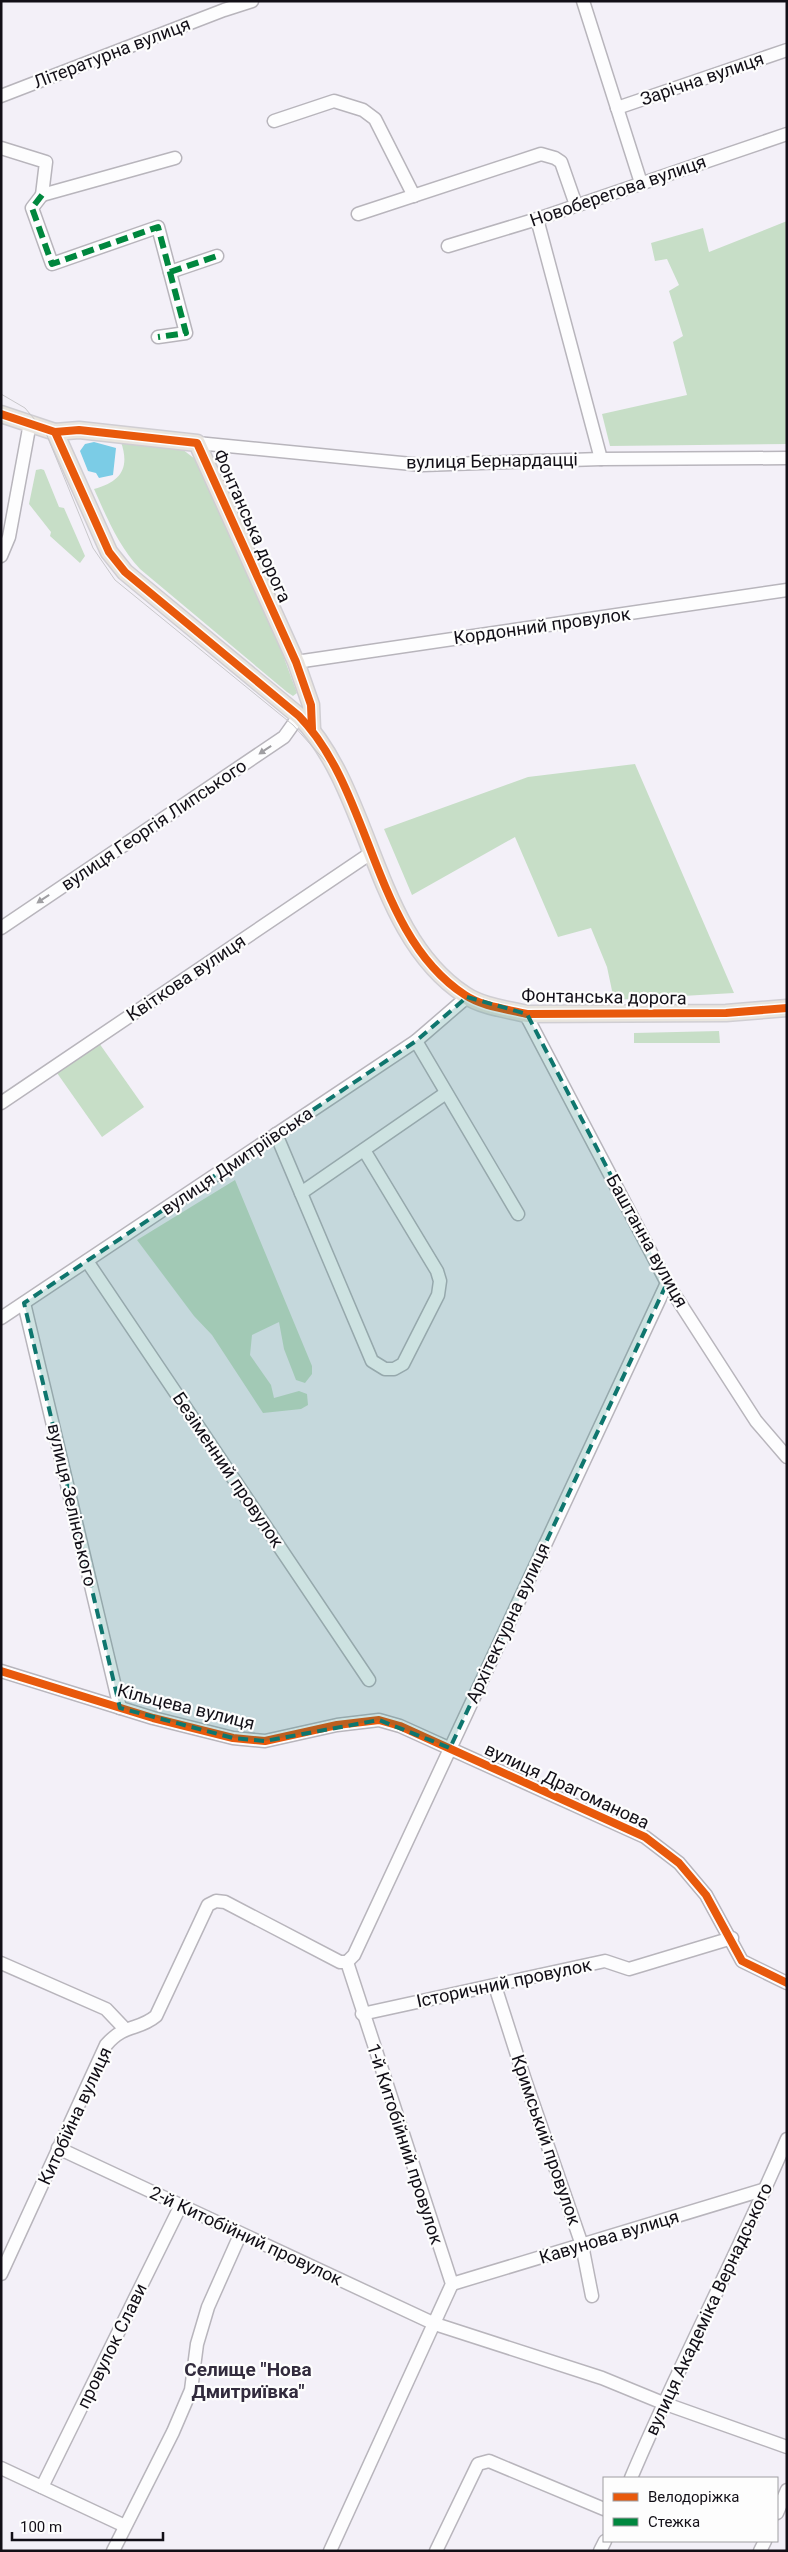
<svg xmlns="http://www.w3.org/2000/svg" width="788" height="2552" font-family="Roboto,sans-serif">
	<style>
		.green { fill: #c7dec7 }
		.water { fill: #7bcce6 }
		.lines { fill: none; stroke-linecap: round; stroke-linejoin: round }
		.minor-casing { stroke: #b8b5bc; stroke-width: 15 }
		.major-casing { stroke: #d0ced3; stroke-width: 19 }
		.minor { stroke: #fdfdfe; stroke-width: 12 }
		.major { stroke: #e9e5de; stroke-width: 16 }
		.tram { stroke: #c8c7ca; stroke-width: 1 }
		.quiet { stroke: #00873e; stroke-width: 6; stroke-dasharray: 12 6; stroke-linecap: butt }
		.cycleway-casing { stroke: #fdfdfd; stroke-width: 11 }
		.cycleway { stroke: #e8590c; stroke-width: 8 }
		.oneway { fill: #9f9ea2 }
		.marked { fill: #0f766e; fill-opacity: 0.2; stroke: #0f766e; stroke-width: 4; stroke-dasharray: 10 6; stroke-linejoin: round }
		.labels { text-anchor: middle; stroke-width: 4.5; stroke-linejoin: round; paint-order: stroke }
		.street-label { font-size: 18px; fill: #120f17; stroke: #fdfdfd }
		.neighbourhood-label { font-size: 19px; font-weight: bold; fill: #322b3d; stroke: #fdfdfd }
	</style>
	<rect width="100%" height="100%" fill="#f3f0f8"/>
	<g class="green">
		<path d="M 787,221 L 787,444 L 610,446 L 602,414 L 687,395 L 673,342 L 683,336 L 669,291 L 679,285 L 667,259 L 655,261 L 651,243 L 703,228 L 709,252 Z"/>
		<path d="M 121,442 L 178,446 L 199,462 L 280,647 L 297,693 L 293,696 L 287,692 L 140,569 C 118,545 107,518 94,489 C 121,482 130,468 121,442 Z"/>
		<path d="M 41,469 L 44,470 L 59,507 L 64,508 L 85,556 L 80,563 L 50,536 L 51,532 L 29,504 L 36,470 Z"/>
		<path d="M 635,764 L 734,993 L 614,1000 L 607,967 L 591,928 L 558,937 L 515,837 L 412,895 L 384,829 L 528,777 Z"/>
		<path d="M 719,1031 L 720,1043 L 634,1043 L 634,1033 Z"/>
		<path d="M 99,1043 L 144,1107 L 102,1137 L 57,1073 Z"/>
		<path d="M 235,1180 L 312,1366 L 312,1374 L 305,1383 L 296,1380 L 284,1349 L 279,1322 L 252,1335 L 250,1355 L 271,1385 L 274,1398 L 299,1391 L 307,1394 L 308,1405 L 301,1409 L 263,1413 L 212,1335 L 194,1316 L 137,1240 Z"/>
	</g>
	<path class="water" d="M 94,442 L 116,448 L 113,475 L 99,478 L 96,473 L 88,471 L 80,451 L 85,444 Z"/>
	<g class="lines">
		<defs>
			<g id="minor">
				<path d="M 583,1 L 641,183"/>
				<path d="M 1,96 L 224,10 L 252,1"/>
				<path d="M 617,108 L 787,50"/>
				<path d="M 274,121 L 334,101 L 363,110 L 375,119 L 414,196"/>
				<path d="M 1,148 L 46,162 L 42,195 L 175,158"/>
				<path d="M 42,195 L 32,208 L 52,264 L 158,227 L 186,333 L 158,337"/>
				<path d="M 358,214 L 541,154 L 555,158 L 561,162 L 576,205"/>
				<path d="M 537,219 L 601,459"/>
				<path d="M 448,246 L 537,219 L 787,134"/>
				<path d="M 170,272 L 217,256"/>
				<path d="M 197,443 L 422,465 L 601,459 L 787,458"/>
				<path d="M 1,556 L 9,537 L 30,423"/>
				<path d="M 296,662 L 787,590"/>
				<path d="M 1,928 L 284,737 L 299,716"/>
				<path d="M 527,1014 L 527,1017 L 667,1283 L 756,1421 L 787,1457"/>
				<path d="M 416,1041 L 518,1214"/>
				<path d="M 1,1103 L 371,853"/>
				<path d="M 276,1134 L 372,1361 L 385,1369 L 394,1369 L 403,1364 L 438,1295 L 440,1281 L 437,1271 L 364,1150"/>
				<path d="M 301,1193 L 446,1093"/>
				<path d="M 87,1261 L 369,1680"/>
				<path d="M 24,1303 L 120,1708"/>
				<path d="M 1,1318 L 416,1041 L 467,997"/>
				<path d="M 1,1671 L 153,1718 L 233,1738 L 265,1741 L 337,1725 L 379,1720 L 400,1726 L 645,1837 L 679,1863 L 706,1895 L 742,1961 L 787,1983"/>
				<path d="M 347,1962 L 354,1955 L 667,1283"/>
				<path d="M 1,1963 L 106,2009 L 125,2029"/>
				<path d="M 495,1986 L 525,2080 L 582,2245 L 592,2296"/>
				<path d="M 362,2014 L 605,1961 L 629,1969 L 732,1938"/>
				<path d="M 58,2148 L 435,2324 L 602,2378 L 663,2403 L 787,2447"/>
				<path d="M 1,2274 L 106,2045 C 125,2023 138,2031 156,2016 L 208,1905 L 216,1901 L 225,1902 L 340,1962 L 347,1962"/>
				<path d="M 452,2284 L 766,2189"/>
				<path d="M 1,2468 L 125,2526"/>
				<path d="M 631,2478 C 679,2364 738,2254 787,2139"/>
				<path d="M 42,2487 L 181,2205"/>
				<path d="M 777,2513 L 787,2490"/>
				<path d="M 113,2551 L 173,2432 L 191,2390 L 197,2344 L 208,2307 L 240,2235"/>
				<path d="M 330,2551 L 452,2284 L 347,1962"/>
				<path d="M 436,2551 L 478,2464 L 489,2461 L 604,2509"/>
				<path d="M 600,2551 L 605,2541"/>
				<path d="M 760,2551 L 765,2541"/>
			</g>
			<g id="major">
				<path d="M 1,414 L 55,432 L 109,552 L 125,572 L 299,716 C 373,792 372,934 465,995 C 483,1007 507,1009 527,1014 L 726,1013 L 787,1008"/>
				<path d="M 55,432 L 79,430 L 197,443 L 296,662 L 311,705 L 312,729"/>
			</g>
		</defs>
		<use href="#minor" class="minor-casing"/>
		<use href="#major" class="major-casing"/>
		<use href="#minor" class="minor"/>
		<use href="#major" class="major"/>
		<path class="tram" d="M 1,394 L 25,408 L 46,433 L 93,548 L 115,580 L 293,725 L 345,783 L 374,852 L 415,939 L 431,963 L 468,994 L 499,1006 L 528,1011 L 725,1012 L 787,1005"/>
		<g class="quiet">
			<path d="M 42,195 L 32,208 L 52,264 L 158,227 L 186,333 L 158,337"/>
			<path d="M 170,272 L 217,256"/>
		</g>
		<defs>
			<g id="cycleway">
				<path d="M 1,414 L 55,432 L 109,552 L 125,572 L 299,716 C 373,792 372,934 465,995 C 483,1007 507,1009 527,1014 L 726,1013 L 787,1008"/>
				<path d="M 55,432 L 79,430 L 197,443 L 296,662 L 311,705 L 312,729"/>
				<path d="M 1,1671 L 153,1718 L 233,1738 L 265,1741 L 337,1725 L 379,1720 L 400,1726 L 645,1837 L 679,1863 L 706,1895 L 742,1961 L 787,1983"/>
			</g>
		</defs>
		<use href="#cycleway" class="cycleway-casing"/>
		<use href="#cycleway" class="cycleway"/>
	</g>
	<defs><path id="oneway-solid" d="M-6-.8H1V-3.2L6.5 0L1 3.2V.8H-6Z" transform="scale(1.25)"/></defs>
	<g class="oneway">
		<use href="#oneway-solid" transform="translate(265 750) rotate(146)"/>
		<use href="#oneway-solid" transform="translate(43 899) rotate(146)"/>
	</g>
	<path class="marked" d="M 467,997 L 527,1014 L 667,1283 L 450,1748 L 379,1720 L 265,1741 L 233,1738 L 120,1708 L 24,1303 L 416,1041 Z"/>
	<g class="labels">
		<g class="street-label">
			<text transform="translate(112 53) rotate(-21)" y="6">Літературна вулиця</text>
			<text transform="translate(702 79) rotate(-19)" y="6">Зарічна вулиця</text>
			<text transform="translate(618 191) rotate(-19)" y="6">Новоберегова вулиця</text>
			<text transform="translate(492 461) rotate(-1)" y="6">вулиця Бернардацці</text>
			<text transform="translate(252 526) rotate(66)" y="6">Фонтанська дорога</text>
			<text transform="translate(542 626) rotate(-8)" y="6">Кордонний провулок</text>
			<text transform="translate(154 825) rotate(-34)" y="6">вулиця Георгія Липського</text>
			<text transform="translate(186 978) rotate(-34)" y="6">Квіткова вулиця</text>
			<text transform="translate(604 997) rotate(1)" y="6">Фонтанська дорога</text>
			<text transform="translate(237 1161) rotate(-34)" y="6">вулиця Дмитріївська</text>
			<text transform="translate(647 1241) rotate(61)" y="6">Баштанна вулиця</text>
			<text transform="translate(228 1470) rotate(56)" y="6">Безіменний провулок</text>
			<text transform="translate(72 1505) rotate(77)" y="6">вулиця Зелінського</text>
			<text transform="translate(508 1623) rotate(-65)" y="6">Архітектурна вулиця</text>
			<text transform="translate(186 1707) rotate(14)" y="6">Кільцева вулиця</text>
			<text transform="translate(567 1786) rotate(25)" y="6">вулиця Драгоманова</text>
			<text transform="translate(504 1983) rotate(-12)" y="6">Історичний провулок</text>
			<text transform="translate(75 2116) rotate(-65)" y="6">Китобійна вулиця</text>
			<text transform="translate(546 2140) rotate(71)" y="6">Кримський провулок</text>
			<text transform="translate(405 2144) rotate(72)" y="6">1-й Китобійний провулок</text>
			<text transform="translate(246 2236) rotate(25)" y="6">2-й Китобійний провулок</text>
			<text transform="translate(609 2237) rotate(-17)" y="6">Кавунова вулиця</text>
			<text transform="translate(709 2309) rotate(-65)" y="6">вулиця Академіка Вернадського</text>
			<text transform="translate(112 2346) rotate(-64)" y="6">провулок Слави</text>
		</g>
		<g class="neighbourhood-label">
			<text x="248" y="2376">Селище "Нова<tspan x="248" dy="22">Дмитриївка"</tspan></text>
		</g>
	</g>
	<rect width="788" height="2552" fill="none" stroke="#120f17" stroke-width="5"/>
	<rect x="603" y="2477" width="175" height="65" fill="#fdfdfd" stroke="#9f9ea1"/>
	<rect x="613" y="2493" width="25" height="8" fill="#e8590c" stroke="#9f9ea1"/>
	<text x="648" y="2502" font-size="15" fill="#120f17">Велодоріжка</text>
	<rect x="613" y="2518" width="25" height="8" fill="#00873e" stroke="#9f9ea1"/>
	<text x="648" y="2527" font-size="15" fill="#120f17">Стежка</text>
	<path d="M12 2532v8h151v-8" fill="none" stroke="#120f17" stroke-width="2.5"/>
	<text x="20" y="2532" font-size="15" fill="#120f17" stroke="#fdfdfd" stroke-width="4" paint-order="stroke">100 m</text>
</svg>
